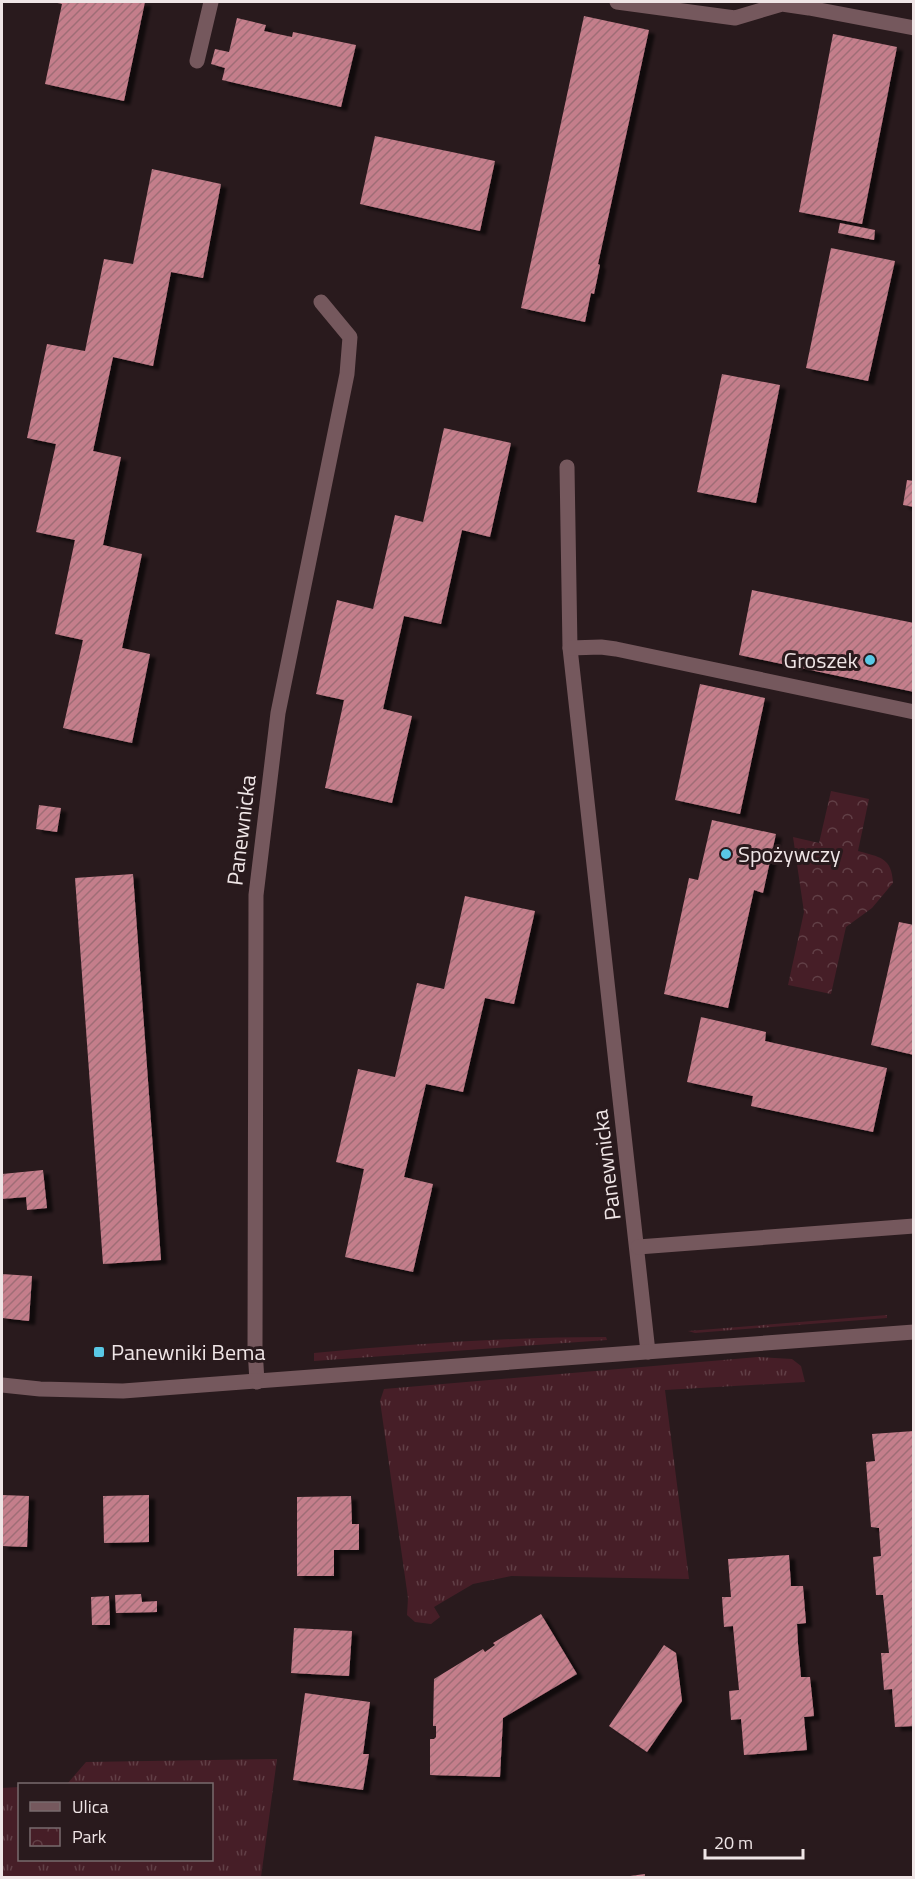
<svg xmlns="http://www.w3.org/2000/svg" width="915" height="1879" font-family="'Titillium Web',sans-serif">
	<style>
		.grass { fill: url(#grass-tufts) }
		.park { fill: url(#park-crowns) }
		.building { fill: url(#building-hatch); filter: url(#shadow) }
		.lines { fill: none; stroke-linecap: round; stroke-linejoin: round }
		.minor { stroke: #75585d; stroke-width: 15 }
		.tertiary { stroke: #75585d; stroke-width: 15 }
		.poi-dot { fill: #59c8e5; stroke: #291a1d; stroke-width: 2 }
		.labels { text-anchor: middle; stroke-width: 6; stroke-linejoin: round; paint-order: stroke }
		.poi-label { font-size: 22px; fill: #efe5e6; stroke: #291a1d; text-anchor: start }
		.street-label { font-size: 22px; fill: #efe5e6; stroke: #291a1d }
	</style>
	<defs>
		<pattern id="grass-tufts" width="24" height="20" patternUnits="userSpaceOnUse" patternTransform="scale(1.5)"><rect width="24" height="20" fill="#461e27"/><path d="M3 7l-1-3M5 7V3M7 7l1-3M15 17l-1-3M17 17v-4M19 17l1-3" fill="none" stroke="#613f46"/></pattern>
		<pattern id="park-crowns" width="20" height="18" patternUnits="userSpaceOnUse" patternTransform="scale(1.5)"><rect width="20" height="18" fill="#461e27"/><path d="M2 6a3 3 0 1 1 6 0M12 15a3 3 0 1 1 6 0" fill="none" stroke="#613f46"/></pattern>
		<pattern id="building-hatch" width="6" height="6" patternUnits="userSpaceOnUse" patternTransform="scale(1.5)"><rect width="6" height="6" fill="#c47e8b"/><path d="M-1 1l2-2M0 6l6-6M5 7l2-2" fill="none" stroke="#9f6d76"/></pattern>
		<filter id="shadow"><feDropShadow dx="6" dy="4" stdDeviation="1.5" flood-color="#0009"/></filter>
	</defs>
	<rect width="100%" height="100%" fill="#291a1d"/>
	<g class="grass">
		<path d="M 887,1315 L 887,1318 L 695,1333 L 688,1331 Z"/>
		<path d="M 606,1337 L 607,1340 L 314,1361 L 314,1353 C 412,1344 509,1337 606,1337 Z"/>
		<path d="M 758,1357 L 792,1359 L 801,1366 L 805,1382 L 665,1390 L 689,1579 L 511,1576 L 473,1584 L 434,1607 L 440,1617 L 431,1624 L 415,1622 L 407,1615 L 408,1598 L 380,1401 L 384,1389 Z"/>
		<path d="M 277,1759 L 261,1877 L 2,1877 L 2,1788 L 19,1787 L 20,1860 L 212,1860 L 212,1784 L 67,1784 L 86,1762 Z"/>
	</g>
	<path class="park" d="M 831,791 L 869,799 L 858,851 C 879,857 892,857 893,883 L 872,908 L 846,927 L 831,994 L 788,985 L 804,912 L 793,837 L 819,843 Z"/>
	<g class="building">
		<path d="M 53,2 L 145,2 L 124,101 L 45,84 L 62,4 Z"/>
		<path d="M 584,16 L 649,30 L 598,264 L 600,265 L 594,294 L 591,293 L 585,322 L 521,308 Z"/>
		<path d="M 237,18 L 266,25 L 264,31 L 292,37 L 293,32 L 356,45 L 341,107 L 222,80 L 225,68 L 211,64 L 215,49 L 229,52 Z"/>
		<path d="M 833,34 L 897,47 L 862,224 L 799,212 Z"/>
		<path d="M 375,136 L 495,161 L 480,231 L 360,204 Z"/>
		<path d="M 152,169 L 221,184 L 203,278 L 171,272 L 153,366 L 113,357 L 93,451 L 121,457 L 103,545 L 142,554 L 122,648 L 150,654 L 132,743 L 63,728 L 83,640 L 55,634 L 75,540 L 36,532 L 56,444 L 27,438 L 47,344 L 85,351 L 104,259 L 133,264 Z"/>
		<path d="M 840,223 L 875,230 L 874,240 L 838,233 Z"/>
		<path d="M 831,248 L 895,261 L 868,381 L 806,368 Z"/>
		<path d="M 722,374 L 780,385 L 756,503 L 697,492 Z"/>
		<path d="M 444,428 L 511,443 L 490,537 L 462,530 L 441,624 L 404,616 L 383,709 L 412,716 L 392,803 L 325,788 L 344,700 L 316,694 L 337,600 L 373,609 L 395,515 L 423,522 Z"/>
		<path d="M 907,480 L 914,481 L 914,507 L 903,505 Z"/>
		<path d="M 752,590 L 914,623 L 914,692 L 739,655 Z"/>
		<path d="M 700,684 L 765,698 L 740,814 L 675,800 Z"/>
		<path d="M 39,805 L 61,808 L 57,832 L 36,829 Z"/>
		<path d="M 712,820 L 776,834 L 763,893 L 754,890 L 728,1008 L 664,994 L 689,878 L 698,880 Z"/>
		<path d="M 133,874 L 161,1260 L 103,1264 L 75,878 Z"/>
		<path d="M 465,896 L 535,911 L 514,1004 L 485,998 L 463,1092 L 426,1084 L 404,1177 L 433,1184 L 413,1272 L 345,1257 L 364,1169 L 336,1162 L 358,1069 L 395,1077 L 417,983 L 444,989 Z"/>
		<path d="M 899,922 L 914,925 L 914,1055 L 871,1045 Z"/>
		<path d="M 701,1017 L 766,1032 L 765,1041 L 887,1068 L 873,1132 L 751,1106 L 753,1096 L 687,1082 Z"/>
		<path d="M 43,1170 L 47,1208 L 27,1210 L 26,1197 L 2,1199 L 2,1174 Z"/>
		<path d="M 2,1274 L 32,1276 L 29,1321 L 2,1318 Z"/>
		<path d="M 914,1431 L 914,1726 L 895,1727 L 892,1689 L 884,1690 L 881,1653 L 889,1653 L 883,1595 L 876,1595 L 873,1557 L 881,1556 L 879,1528 L 871,1527 L 866,1462 L 875,1461 L 872,1434 Z"/>
		<path d="M 2,1495 L 29,1496 L 27,1547 L 2,1546 Z"/>
		<path d="M 149,1495 L 149,1542 L 104,1543 L 103,1496 Z"/>
		<path d="M 351,1496 L 352,1524 L 359,1524 L 359,1550 L 334,1550 L 334,1576 L 297,1576 L 297,1497 Z"/>
		<path d="M 789,1555 L 791,1586 L 803,1586 L 806,1623 L 797,1624 L 798,1644 L 801,1677 L 810,1677 L 814,1716 L 804,1717 L 807,1750 L 744,1755 L 741,1719 L 731,1720 L 729,1691 L 739,1690 L 733,1626 L 724,1627 L 722,1597 L 731,1597 L 728,1559 Z"/>
		<path d="M 141,1594 L 142,1602 L 157,1601 L 157,1612 L 116,1613 L 115,1595 Z"/>
		<path d="M 109,1596 L 110,1625 L 92,1625 L 91,1597 Z"/>
		<path d="M 541,1614 L 577,1674 L 503,1718 L 500,1777 L 430,1775 L 430,1739 L 434,1739 L 436,1737 L 436,1726 L 433,1726 L 434,1679 L 483,1649 L 485,1652 L 495,1645 L 493,1643 Z"/>
		<path d="M 294,1628 L 352,1631 L 349,1676 L 291,1673 Z"/>
		<path d="M 664,1645 L 676,1653 L 682,1701 L 647,1752 L 609,1726 Z"/>
		<path d="M 305,1693 L 370,1702 L 363,1754 L 369,1754 L 363,1790 L 293,1780 Z"/>
		<path d="M 645,1874 L 645,1878 L 630,1878 L 630,1876 Z"/>
	</g>
	<g class="lines">
		<g class="minor">
			<path d="M 617,2 L 735,18 L 782,4 L 809,8 L 914,28"/>
			<path d="M 197,61 L 211,2"/>
			<path d="M 567,467 L 570,648 L 648,1352"/>
			<path d="M 570,648 L 601,647 L 616,649 L 914,712"/>
			<path d="M 638,1247 L 914,1226"/>
			<path d="M 257,1382 L 255,1348 L 256,895 L 278,713 L 347,374 L 350,337 L 321,302"/>
		</g>
		<path class="tertiary" d="M 2,1385 L 40,1389 L 123,1391 L 914,1332"/>
	</g>
	<g class="poi-dot">
		<circle cx="870" cy="660" r="6"/>
		<circle cx="726" cy="854" r="6"/>
		<rect x="93" y="1346" width="12" height="12" rx="3"/>
	</g>
	<g class="labels">
		<g class="poi-label">
			<text x="858" y="668" text-anchor="end">Groszek</text>
			<text x="738" y="862">Spożywczy</text>
			<text x="111" y="1360">Panewniki Bema</text>
		</g>
		<g class="street-label">
			<text transform="translate(241 830) rotate(-83)" y="8">Panewnicka</text>
			<text transform="translate(606 1165) rotate(-97)" y="8">Panewnicka</text>
		</g>
	</g>
	<rect width="915" height="1879" fill="none" stroke="#efe5e6" stroke-width="6"/>
	<rect x="18" y="1783" width="195" height="78" fill="#291a1d" stroke="#786b6d" stroke-width="1.5"/>
	<rect x="30" y="1802" width="30" height="9" fill="#75585d" stroke="#786b6d" stroke-width="1.5"/>
	<text x="72" y="1813" font-size="18" fill="#efe5e6">Ulica</text>
	<rect x="30" y="1828" width="30" height="18" fill="url(#park-crowns)" stroke="#786b6d" stroke-width="1.5"/>
	<text x="72" y="1843" font-size="18" fill="#efe5e6">Park</text>
	<path d="M705 1849v9h98v-9" fill="none" stroke="#efe5e6" stroke-width="3"/>
	<text x="714" y="1849" font-size="18" fill="#efe5e6" stroke="#291a1d" stroke-width="4.5" paint-order="stroke">20 m</text>
</svg>
